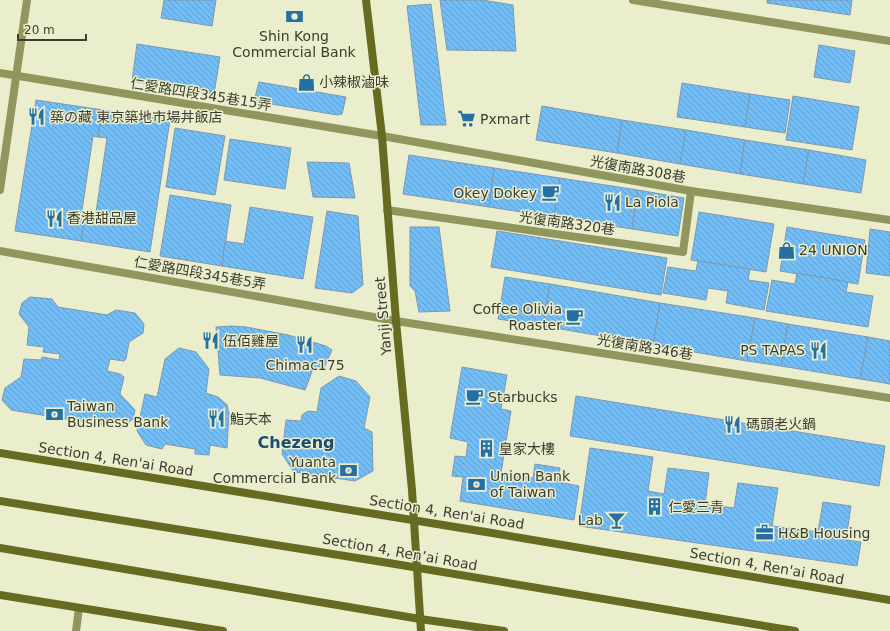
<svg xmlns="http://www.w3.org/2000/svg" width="890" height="631" font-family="'DejaVu Sans','Noto Sans TC','Noto Sans JP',sans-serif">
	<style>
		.building { fill: url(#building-back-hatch); stroke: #7e98ae }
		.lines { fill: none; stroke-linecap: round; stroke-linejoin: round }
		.lane { stroke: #91965c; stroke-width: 8 }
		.secondary { stroke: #676b21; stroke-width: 8 }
		.labels { text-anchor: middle; stroke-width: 3; stroke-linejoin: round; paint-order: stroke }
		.poi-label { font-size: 14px; fill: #3c3d30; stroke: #ebeecd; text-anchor: start }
		.street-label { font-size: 14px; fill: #3c3d30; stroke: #ebeecd }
		.quarter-label { font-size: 16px; font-weight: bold; fill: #194c6f; stroke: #ebeecd }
	</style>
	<defs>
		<pattern id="building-back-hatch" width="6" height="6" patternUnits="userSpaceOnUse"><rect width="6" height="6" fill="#71bffa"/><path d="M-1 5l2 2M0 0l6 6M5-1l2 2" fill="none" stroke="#5e9ccb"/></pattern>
	</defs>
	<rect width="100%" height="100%" fill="#ebeecd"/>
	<g class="building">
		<path d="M 164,0 L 216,0 L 212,26 L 161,18 Z"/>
		<path d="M 440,0 L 482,0 L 513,5 L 516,51 L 447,50 Z"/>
		<path d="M 767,0 L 852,0 L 850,15 L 767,3 Z"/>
		<path d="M 431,4 L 446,125 L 421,125 L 407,6 Z"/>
		<path d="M 137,44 L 220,57 L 214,94 L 132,81 Z"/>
		<path d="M 819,45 L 855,51 L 850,83 L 814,77 Z"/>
		<path d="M 259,82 L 346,97 L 342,114 L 337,115 L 254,101 Z"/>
		<path d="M 682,83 L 750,94 L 745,127 L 677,117 Z"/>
		<path d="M 750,94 L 790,100 L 785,133 L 745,127 Z"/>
		<path d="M 793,96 L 859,107 L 852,150 L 786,140 Z"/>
		<path d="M 36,100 L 103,110 L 98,137 L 93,136 L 81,217 L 85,218 L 81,241 L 15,231 Z"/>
		<path d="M 542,106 L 622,120 L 617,153 L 536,140 Z"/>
		<path d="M 103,110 L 170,120 L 150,252 L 81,241 L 85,218 L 95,219 L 107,138 L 98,137 Z"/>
		<path d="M 622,120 L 686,130 L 680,164 L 617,153 Z"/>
		<path d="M 175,128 L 225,136 L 215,195 L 166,187 Z"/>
		<path d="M 686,130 L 745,140 L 740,174 L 680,164 Z"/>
		<path d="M 230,139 L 291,148 L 285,189 L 224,180 Z"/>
		<path d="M 745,140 L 809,150 L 803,184 L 740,174 Z"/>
		<path d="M 809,150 L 866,160 L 861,193 L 803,184 Z"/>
		<path d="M 409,155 L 494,168 L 489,207 L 403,194 Z"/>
		<path d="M 307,162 L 349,163 L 355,198 L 313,197 Z"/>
		<path d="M 494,168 L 560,178 L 554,217 L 489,207 Z"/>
		<path d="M 560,178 L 638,190 L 632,229 L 554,217 Z"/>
		<path d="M 638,190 L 684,198 L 678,236 L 632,229 Z"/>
		<path d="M 170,195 L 231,205 L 222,266 L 160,256 Z"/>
		<path d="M 250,207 L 313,217 L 303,279 L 222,266 L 225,241 L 244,244 Z"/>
		<path d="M 327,211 L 358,216 L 363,285 L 352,293 L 315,288 Z"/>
		<path d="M 699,212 L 774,224 L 766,272 L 691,260 Z"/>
		<path d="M 410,227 L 439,227 L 450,311 L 419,312 L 415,291 L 410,286 Z"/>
		<path d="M 787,227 L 865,240 L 858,284 L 780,271 Z"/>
		<path d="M 870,229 L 890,232 L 890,276 L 866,273 Z"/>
		<path d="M 497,231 L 667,258 L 661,295 L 491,267 Z"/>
		<path d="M 698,261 L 750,269 L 748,280 L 769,283 L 764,310 L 726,303 L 728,291 L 708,288 L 706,300 L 663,293 L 668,267 L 696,271 Z"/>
		<path d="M 797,273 L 848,282 L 846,292 L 873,296 L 868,327 L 766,311 L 772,280 L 795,284 Z"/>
		<path d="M 505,277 L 550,284 L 543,326 L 498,319 Z"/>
		<path d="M 550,284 L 660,303 L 653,345 L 543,326 Z"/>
		<path d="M 30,297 L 52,299 L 58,307 L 107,315 L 116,310 L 135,313 L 144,324 L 143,333 L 129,342 L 126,359 L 124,361 L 110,359 L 107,371 L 120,374 L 124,377 L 120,394 L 135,410 L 133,419 L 121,428 L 11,410 L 2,400 L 5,388 L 21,377 L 24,359 L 41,360 L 42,357 L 59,360 L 60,354 L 43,352 L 44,347 L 27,345 L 29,327 L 19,314 L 22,303 Z"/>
		<path d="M 660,303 L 755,318 L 747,361 L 653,345 Z"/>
		<path d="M 755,318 L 788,324 L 781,366 L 747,361 Z"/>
		<path d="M 788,324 L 868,337 L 860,379 L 781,366 Z"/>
		<path d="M 232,326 L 246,327 L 288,335 L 326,346 L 332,350 L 324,368 L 313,369 L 305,390 L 260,378 L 220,375 L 216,327 Z"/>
		<path d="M 868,337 L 890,341 L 890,384 L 860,379 Z"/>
		<path d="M 179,348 L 196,352 L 209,369 L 206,393 L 218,397 L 227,405 L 229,413 L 227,448 L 210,445 L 209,455 L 195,454 L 195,449 L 165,444 L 162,449 L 146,445 L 137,431 L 145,394 L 157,397 L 165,359 Z"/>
		<path d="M 462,367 L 507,375 L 501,409 L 511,411 L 501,473 L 533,478 L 535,464 L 560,468 L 558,482 L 579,486 L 574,520 L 460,501 L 463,477 L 452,476 L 455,456 L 466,457 L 468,442 L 450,438 Z"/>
		<path d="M 339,376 L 356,381 L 370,397 L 364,428 L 372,432 L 373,471 L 355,481 L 294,472 L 282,454 L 286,420 L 301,421 L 302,415 L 308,411 L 317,412 L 321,388 Z"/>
		<path d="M 576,396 L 885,446 L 879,486 L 570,436 Z"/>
		<path d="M 590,448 L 653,457 L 648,491 L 664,494 L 668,468 L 709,473 L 705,504 L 734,508 L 738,483 L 778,488 L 772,526 L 818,532 L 823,502 L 851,506 L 846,540 L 861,542 L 857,566 L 579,526 Z"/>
	</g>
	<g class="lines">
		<g class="lane">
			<path d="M 633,0 L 890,41"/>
			<path d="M 0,73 L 382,136 L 691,191 L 890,220"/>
			<path d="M 0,190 L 27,0"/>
			<path d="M 387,210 L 683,252 L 691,191"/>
			<path d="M 0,251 L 396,321 L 890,398"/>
			<path d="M 76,631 L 79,608"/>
		</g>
		<g class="secondary">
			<path d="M 366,0 L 382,136 L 396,321 L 412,490 L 421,631"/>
			<path d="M 0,453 L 486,532 L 890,600"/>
			<path d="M 0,501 L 389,563 L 795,631"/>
			<path d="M 0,548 L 420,619 L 504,631"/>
			<path d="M 0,595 L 223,631"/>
		</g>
	</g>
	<defs>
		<symbol id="bank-bare" viewBox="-9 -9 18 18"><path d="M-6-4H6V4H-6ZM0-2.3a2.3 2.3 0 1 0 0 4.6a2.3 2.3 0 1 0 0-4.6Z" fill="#2570a3" stroke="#ebeecd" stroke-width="2.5" paint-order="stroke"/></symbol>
		<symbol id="shop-bare" viewBox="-9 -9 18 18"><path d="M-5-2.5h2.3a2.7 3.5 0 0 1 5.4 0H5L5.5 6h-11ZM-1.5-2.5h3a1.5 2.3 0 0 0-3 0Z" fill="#2570a3" stroke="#ebeecd" stroke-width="2.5" paint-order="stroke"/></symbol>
		<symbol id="restaurant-bare" viewBox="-9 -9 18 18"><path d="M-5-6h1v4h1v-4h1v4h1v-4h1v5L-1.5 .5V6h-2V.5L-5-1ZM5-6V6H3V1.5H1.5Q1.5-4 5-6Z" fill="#2570a3" stroke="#ebeecd" stroke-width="2.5" paint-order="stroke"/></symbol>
		<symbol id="supermarket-bare" viewBox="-9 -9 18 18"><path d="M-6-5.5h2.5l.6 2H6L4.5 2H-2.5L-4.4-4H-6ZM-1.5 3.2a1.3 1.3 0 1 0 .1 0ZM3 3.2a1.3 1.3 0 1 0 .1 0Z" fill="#2570a3" stroke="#ebeecd" stroke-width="2.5" paint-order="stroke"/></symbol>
		<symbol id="cafe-bare" viewBox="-9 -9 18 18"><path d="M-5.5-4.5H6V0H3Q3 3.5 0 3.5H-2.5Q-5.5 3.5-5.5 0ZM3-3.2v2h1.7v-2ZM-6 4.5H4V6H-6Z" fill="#2570a3" stroke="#ebeecd" stroke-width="2.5" paint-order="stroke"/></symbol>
		<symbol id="building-bare" viewBox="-9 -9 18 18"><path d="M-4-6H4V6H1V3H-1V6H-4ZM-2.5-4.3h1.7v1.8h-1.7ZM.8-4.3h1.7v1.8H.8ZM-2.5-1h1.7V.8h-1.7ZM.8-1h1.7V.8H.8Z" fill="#2570a3" stroke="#ebeecd" stroke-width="2.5" paint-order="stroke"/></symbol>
		<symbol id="bar-bare" viewBox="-9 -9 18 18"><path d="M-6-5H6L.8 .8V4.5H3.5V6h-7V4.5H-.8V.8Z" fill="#2570a3" stroke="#ebeecd" stroke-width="2.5" paint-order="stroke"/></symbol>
		<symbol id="office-bare" viewBox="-9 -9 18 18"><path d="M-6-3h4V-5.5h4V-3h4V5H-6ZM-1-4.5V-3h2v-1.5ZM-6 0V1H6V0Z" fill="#2570a3" stroke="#ebeecd" stroke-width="2.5" paint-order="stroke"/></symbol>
	</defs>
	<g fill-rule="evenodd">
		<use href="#bank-bare" x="282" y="4" width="25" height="25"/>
		<use href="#shop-bare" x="294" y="70" width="25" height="25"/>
		<use href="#restaurant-bare" x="24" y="104" width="25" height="25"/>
		<use href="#supermarket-bare" x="454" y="106" width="25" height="25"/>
		<use href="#cafe-bare" x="538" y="180" width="25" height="25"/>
		<use href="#restaurant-bare" x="600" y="190" width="25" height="25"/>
		<use href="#restaurant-bare" x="42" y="206" width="25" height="25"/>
		<use href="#shop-bare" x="774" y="238" width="25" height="25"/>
		<use href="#cafe-bare" x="562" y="304" width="25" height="25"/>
		<use href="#restaurant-bare" x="198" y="328" width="25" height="25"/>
		<use href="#restaurant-bare" x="292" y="332" width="25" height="25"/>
		<use href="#restaurant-bare" x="806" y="338" width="25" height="25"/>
		<use href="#cafe-bare" x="462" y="384" width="25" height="25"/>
		<use href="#bank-bare" x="42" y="402" width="25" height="25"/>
		<use href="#restaurant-bare" x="204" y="406" width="25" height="25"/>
		<use href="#restaurant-bare" x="720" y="412" width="25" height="25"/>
		<use href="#building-bare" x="474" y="436" width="25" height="25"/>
		<use href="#bank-bare" x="336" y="458" width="25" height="25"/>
		<use href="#bank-bare" x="464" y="472" width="25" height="25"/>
		<use href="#building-bare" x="642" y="494" width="25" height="25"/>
		<use href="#bar-bare" x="604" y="508" width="25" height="25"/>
		<use href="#office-bare" x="752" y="520" width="25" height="25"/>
	</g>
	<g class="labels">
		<g class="poi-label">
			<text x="294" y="41" text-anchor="middle">Shin Kong<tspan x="294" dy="16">Commercial Bank</tspan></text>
			<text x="319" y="87">小辣椒滷味</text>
			<text x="50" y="122">築の藏 東京築地市場丼飯店</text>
			<text x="480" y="124">Pxmart</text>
			<text x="537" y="198" text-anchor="end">Okey Dokey</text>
			<text x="625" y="207">La Piola</text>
			<text x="67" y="223">香港甜品屋</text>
			<text x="799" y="255">24 UNION</text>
			<text x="562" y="314" text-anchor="end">Coffee Olivia<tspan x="562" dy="16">Roaster</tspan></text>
			<text x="223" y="346">伍佰雞屋</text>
			<text x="805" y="355" text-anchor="end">PS TAPAS</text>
			<text x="305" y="370" text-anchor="middle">Chimac175</text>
			<text x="488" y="402">Starbucks</text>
			<text x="67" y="411">Taiwan<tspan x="67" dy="16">Business Bank</tspan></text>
			<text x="230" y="424">鮨天本</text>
			<text x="746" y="429">碼頭老火鍋</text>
			<text x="499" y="454">皇家大樓</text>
			<text x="336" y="467" text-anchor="end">Yuanta<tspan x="336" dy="16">Commercial Bank</tspan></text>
			<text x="490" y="481">Union Bank<tspan x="490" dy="16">of Taiwan</tspan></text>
			<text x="668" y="512">仁愛三青</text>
			<text x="603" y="525" text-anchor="end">Lab</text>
			<text x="778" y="538">H&amp;B Housing</text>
		</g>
		<g class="street-label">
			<text transform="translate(201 94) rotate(9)" y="5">仁愛路四段345巷15弄</text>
			<text transform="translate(638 169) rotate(10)" y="5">光復南路308巷</text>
			<text transform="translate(567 223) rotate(8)" y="5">光復南路320巷</text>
			<text transform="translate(200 273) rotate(10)" y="5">仁愛路四段345巷5弄</text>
			<text transform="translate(383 316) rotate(-95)" y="5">Yanji Street</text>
			<text transform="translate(645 347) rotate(9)" y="5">光復南路346巷</text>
			<text transform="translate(116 459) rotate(9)" y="5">Section 4, Ren'ai Road</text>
			<text transform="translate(447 512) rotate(9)" y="5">Section 4, Ren'ai Road</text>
			<text transform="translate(400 552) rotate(10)" y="5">Section 4, Ren’ai Road</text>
			<text transform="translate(767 566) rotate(10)" y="5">Section 4, Ren'ai Road</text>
		</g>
		<g class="quarter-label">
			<text x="296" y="448">Chezeng</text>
		</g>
	</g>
	<path d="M18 34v6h68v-6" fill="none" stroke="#3c3d30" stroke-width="2"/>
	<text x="24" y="34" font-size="12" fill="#3c3d30" stroke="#ebeecd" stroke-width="3" paint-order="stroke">20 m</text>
</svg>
